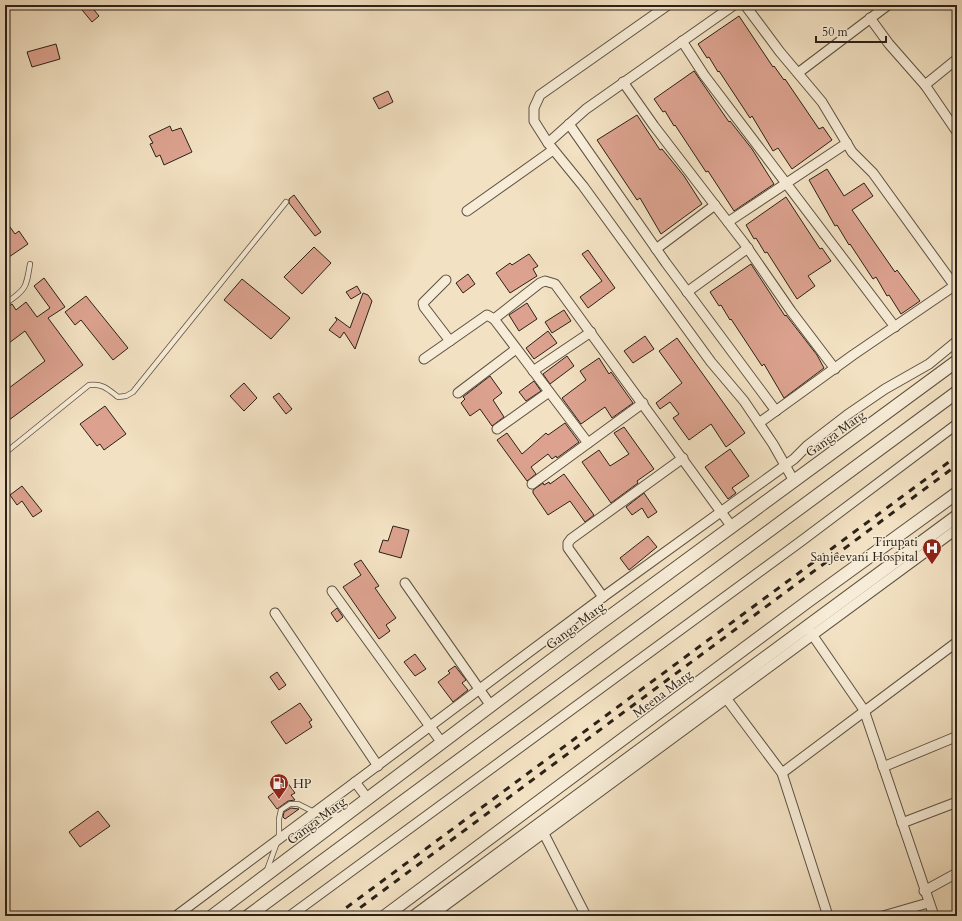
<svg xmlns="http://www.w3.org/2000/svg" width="962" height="921" font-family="Cardo,serif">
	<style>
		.building { fill: #dca28f; stroke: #2b2118 }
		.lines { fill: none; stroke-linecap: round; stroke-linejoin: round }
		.service-casing { stroke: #5d5142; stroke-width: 6 }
		.minor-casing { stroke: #5d5142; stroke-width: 11 }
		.tertiary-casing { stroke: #5d5142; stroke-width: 14 }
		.service { stroke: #f7ecd7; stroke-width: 4.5 }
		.minor { stroke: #f7ecd7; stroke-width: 9 }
		.tertiary { stroke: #f7ecd7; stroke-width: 12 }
		.rail { stroke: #2b2118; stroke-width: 3; stroke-dasharray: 7 7; stroke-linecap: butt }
		.labels { text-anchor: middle; stroke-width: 3; stroke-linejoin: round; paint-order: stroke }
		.street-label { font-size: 13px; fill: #2b2118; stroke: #f7ecd7 }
		.poi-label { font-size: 13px; fill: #2b2118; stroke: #f7ecd7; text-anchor: end }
	</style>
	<rect width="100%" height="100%" fill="#f2e1c2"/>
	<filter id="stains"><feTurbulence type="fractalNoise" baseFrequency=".005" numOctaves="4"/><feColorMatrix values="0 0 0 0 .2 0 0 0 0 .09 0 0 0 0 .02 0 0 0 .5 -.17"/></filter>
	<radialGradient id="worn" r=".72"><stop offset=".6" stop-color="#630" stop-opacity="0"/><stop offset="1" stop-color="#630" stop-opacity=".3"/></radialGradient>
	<g class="building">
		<path d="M 78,5 L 90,5 L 99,16 L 92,22 Z"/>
		<path d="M 739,16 L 773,67 L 774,66 L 784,80 L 785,79 L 819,129 L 823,127 L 832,140 L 792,169 L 778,148 L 773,151 L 752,116 L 750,118 L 719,71 L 718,72 L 709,57 L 707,58 L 698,44 Z"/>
		<path d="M 56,44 L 60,59 L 32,67 L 27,52 Z"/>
		<path d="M 694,71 L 729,122 L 730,121 L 752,149 L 774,184 L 734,211 L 708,171 L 706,172 L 675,125 L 674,126 L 665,111 L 663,112 L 654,99 Z"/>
		<path d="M 388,91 L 393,102 L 379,109 L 373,98 Z"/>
		<path d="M 637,115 L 660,150 L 662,149 L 684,176 L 702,204 L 661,234 L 640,198 L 637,200 L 597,140 Z"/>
		<path d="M 170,126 L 172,131 L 181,128 L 192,152 L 164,165 L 160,155 L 156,157 L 150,144 L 153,143 L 149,136 Z"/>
		<path d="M 827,169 L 844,196 L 864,183 L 873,196 L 852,210 L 895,272 L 897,270 L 920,301 L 901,314 L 889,295 L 887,296 L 876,277 L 873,279 L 850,244 L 849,245 L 837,225 L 835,226 L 809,180 Z"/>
		<path d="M 294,195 L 321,232 L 315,236 L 289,203 L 289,199 Z"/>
		<path d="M 786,197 L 820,249 L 822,248 L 831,261 L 808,276 L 815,286 L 797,299 L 767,252 L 765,253 L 756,238 L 754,239 L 746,225 Z"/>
		<path d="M 10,227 L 15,234 L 19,231 L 28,244 L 9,257 L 5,251 L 5,230 Z"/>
		<path d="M 314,247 L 331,263 L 302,294 L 284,277 Z"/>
		<path d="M 588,250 L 615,288 L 588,308 L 580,297 L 602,281 L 582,254 Z"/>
		<path d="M 529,254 L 538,266 L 533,269 L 537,276 L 510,293 L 496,273 L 510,263 L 512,265 Z"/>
		<path d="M 751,264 L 785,316 L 786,315 L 817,355 L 824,368 L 784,398 L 764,364 L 762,366 L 731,319 L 730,320 L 721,305 L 719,306 L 710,292 Z"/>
		<path d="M 468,274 L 475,284 L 463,293 L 456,283 Z"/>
		<path d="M 44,278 L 65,307 L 48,318 L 83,365 L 5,423 L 5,391 L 45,361 L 25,331 L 5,346 L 5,309 L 12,304 L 16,310 L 26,302 L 37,317 L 50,308 L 34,286 Z"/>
		<path d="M 242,279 L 290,318 L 271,339 L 224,300 Z"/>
		<path d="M 357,286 L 361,293 L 351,299 L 346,292 Z"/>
		<path d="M 363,293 L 368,295 L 372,301 L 355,349 L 344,332 L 340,338 L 329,330 L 337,320 L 335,317 L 350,328 Z"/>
		<path d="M 86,296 L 128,348 L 113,360 L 81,320 L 75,325 L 65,312 Z"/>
		<path d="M 527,303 L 537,319 L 519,331 L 509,315 Z"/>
		<path d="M 564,310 L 571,321 L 552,333 L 545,322 Z"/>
		<path d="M 548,331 L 557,343 L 534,359 L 526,348 Z"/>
		<path d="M 645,336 L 654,349 L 633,363 L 624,351 Z"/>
		<path d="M 677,338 L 745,433 L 726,447 L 711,424 L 689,440 L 673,418 L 679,414 L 670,402 L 660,409 L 656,403 L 682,383 L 659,351 Z"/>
		<path d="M 567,356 L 574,366 L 550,384 L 543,374 Z"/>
		<path d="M 599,358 L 609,374 L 611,372 L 633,403 L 612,418 L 605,407 L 581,424 L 562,398 L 586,380 L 580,371 Z"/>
		<path d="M 490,376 L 502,393 L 493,400 L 504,417 L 492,426 L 480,409 L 470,416 L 461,403 L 465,399 L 463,397 Z"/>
		<path d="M 534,381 L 541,391 L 526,401 L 519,392 Z"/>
		<path d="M 244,383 L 257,398 L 244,411 L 230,396 Z"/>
		<path d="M 279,393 L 292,409 L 286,414 L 273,397 Z"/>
		<path d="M 105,406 L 126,434 L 104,450 L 100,444 L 97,446 L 80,424 Z"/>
		<path d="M 565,423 L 579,442 L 557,458 L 556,456 L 552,459 L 548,454 L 531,467 L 536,474 L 527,481 L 497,440 L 507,433 L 522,454 L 546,433 L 548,435 Z"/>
		<path d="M 624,427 L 654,469 L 637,481 L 638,483 L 611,503 L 582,462 L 599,450 L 610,466 L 629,454 L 614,433 Z"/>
		<path d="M 730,449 L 749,476 L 732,488 L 736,493 L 728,499 L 705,467 Z"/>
		<path d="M 564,474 L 594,515 L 585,522 L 570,501 L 548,515 L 533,493 L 533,490 L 543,483 L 544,485 L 549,482 L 550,484 Z"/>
		<path d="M 22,486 L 42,511 L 33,517 L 22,501 L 17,505 L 10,495 Z"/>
		<path d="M 644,493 L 657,512 L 648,518 L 642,508 L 632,515 L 626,507 Z"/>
		<path d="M 393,526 L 409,530 L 401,558 L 379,552 L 383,540 L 388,541 Z"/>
		<path d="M 648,536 L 657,547 L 629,570 L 620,558 Z"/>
		<path d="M 361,560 L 379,586 L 375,588 L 396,618 L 386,625 L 390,631 L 379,639 L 343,587 L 361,575 L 354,564 Z"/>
		<path d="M 337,608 L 343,617 L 337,622 L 331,613 Z"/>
		<path d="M 415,654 L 426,669 L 415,676 L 404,662 Z"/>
		<path d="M 455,666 L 466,680 L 462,683 L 468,690 L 453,702 L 438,682 L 450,673 L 448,671 Z"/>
		<path d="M 277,672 L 286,685 L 279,690 L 270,677 Z"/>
		<path d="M 300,703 L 312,720 L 309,722 L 312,727 L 286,744 L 271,722 Z"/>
		<path d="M 287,782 L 295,793 L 291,795 L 295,800 L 288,801 L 277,809 L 268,797 Z"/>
		<path d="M 291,808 L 299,809 L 285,819 L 283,817 L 284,812 Z"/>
		<path d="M 98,811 L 110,826 L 80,847 L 69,832 Z"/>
	</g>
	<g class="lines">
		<defs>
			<g id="service">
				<path d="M 5,304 C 26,289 26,289 30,264"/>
				<path d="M 5,453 L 89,385 C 102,383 108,389 118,397 L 126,396 L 133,392 L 286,202"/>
				<path d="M 267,870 L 279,837 L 279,819 L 281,810 L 290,804 L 298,804 L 320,815 L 340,815"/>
			</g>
			<g id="minor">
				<path d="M 668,5 L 540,95 L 534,108 L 534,121 L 548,143 L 583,186 L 711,362 L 744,401 L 773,444 L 794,481"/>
				<path d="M 745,5 L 780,52 L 822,102 L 852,152 L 873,173 L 954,285"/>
				<path d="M 870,18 L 889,44 L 925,85 L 957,132"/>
				<path d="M 682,41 L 704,75 L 895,327"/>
				<path d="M 798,73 L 888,5"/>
				<path d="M 623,82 L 654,126 L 744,243 L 791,311 L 835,369"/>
				<path d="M 925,85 L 957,59"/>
				<path d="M 569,124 L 666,263 L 776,411"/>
				<path d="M 548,143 L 586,109 L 734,5"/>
				<path d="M 467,211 L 553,150"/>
				<path d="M 728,222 L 847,143"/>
				<path d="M 656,249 L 715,205"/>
				<path d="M 446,280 L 423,303 L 424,307 L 450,341"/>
				<path d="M 687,292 L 748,248"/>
				<path d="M 494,319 L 588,443"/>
				<path d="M 424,359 L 487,315 L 494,319 L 540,283 L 545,281 L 555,284 L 732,527"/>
				<path d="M 533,371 L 591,332"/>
				<path d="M 458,393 L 516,349"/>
				<path d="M 759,423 L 853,355 L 957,284"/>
				<path d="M 497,429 L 549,392"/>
				<path d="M 532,484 L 643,403"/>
				<path d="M 405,583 L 491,706"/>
				<path d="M 332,591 L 442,743"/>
				<path d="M 603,597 L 568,548 L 568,543 L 571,539 L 683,458"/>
				<path d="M 275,613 L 378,766"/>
				<path d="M 809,630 L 864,710 L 934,916"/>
				<path d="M 723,694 L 782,773 L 828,916"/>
				<path d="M 883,767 L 953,738"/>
				<path d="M 782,773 L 957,642"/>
				<path d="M 355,782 L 368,799"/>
				<path d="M 902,823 L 957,802"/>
				<path d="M 541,828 L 586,916"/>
				<path d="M 924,891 L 957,873"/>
				<path d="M 176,916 L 603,597 L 794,459 L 808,445 L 847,415 L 885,389 L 929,364 L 957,341"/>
				<path d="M 290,916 L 800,542 L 957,424"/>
				<path d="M 431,916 L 957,529"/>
				<path d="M 883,916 L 928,903"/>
			</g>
			<g id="tertiary">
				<path d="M 212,916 L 594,628 L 957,361"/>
				<path d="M 248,916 L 957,392"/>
				<path d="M 385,916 L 807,602 L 957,493"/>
				<path d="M 415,916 L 957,516"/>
			</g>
		</defs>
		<use href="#service" class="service-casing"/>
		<use href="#minor" class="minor-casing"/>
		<use href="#tertiary" class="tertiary-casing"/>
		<use href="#service" class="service"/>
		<use href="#minor" class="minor"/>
		<use href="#tertiary" class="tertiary"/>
		<g class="rail">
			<path d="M 335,916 L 957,456"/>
			<path d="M 349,916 L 957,465"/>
		</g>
	</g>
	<defs>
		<symbol id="hospital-pin" viewBox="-11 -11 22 30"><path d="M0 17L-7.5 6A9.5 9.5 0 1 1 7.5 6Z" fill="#8f2418" stroke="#f7ecd7"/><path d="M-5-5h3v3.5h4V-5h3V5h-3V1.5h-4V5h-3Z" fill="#fff"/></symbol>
		<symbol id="fuel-pin" viewBox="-11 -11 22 30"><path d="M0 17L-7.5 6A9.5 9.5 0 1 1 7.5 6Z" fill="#8f2418" stroke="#f7ecd7"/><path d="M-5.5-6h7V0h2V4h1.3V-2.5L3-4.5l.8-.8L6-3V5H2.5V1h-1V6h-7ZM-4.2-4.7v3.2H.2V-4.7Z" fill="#fff"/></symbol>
	</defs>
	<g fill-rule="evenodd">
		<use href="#hospital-pin" x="921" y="537" width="22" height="30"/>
		<use href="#fuel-pin" x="268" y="772" width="22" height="30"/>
	</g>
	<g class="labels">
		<g class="street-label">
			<text transform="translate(835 433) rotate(-36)" y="5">Ganga Marg</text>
			<text transform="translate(575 625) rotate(-37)" y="5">Ganga Marg</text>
			<text transform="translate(662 693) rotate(-37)" y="5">Meena Marg</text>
			<text transform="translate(316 820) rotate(-37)" y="5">Ganga Marg</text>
		</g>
		<g class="poi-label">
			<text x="918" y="546">Tirupati<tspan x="918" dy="15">Sanjeevani Hospital</tspan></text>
			<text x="293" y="788" text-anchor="start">HP</text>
		</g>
	</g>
	<rect width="962" height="921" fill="none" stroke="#f2e1c2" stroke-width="20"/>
	<rect x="6" y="6" width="950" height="909" fill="none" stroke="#2b2118" stroke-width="2"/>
	<rect x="10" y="10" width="942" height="901" fill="none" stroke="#2b2118"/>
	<path d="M816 36v6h70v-6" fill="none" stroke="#2b2118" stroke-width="2"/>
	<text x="822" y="36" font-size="12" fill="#2b2118" stroke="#f7ecd7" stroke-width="3" paint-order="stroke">50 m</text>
	<rect width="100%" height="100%" filter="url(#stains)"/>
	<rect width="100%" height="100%" fill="url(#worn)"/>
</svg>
